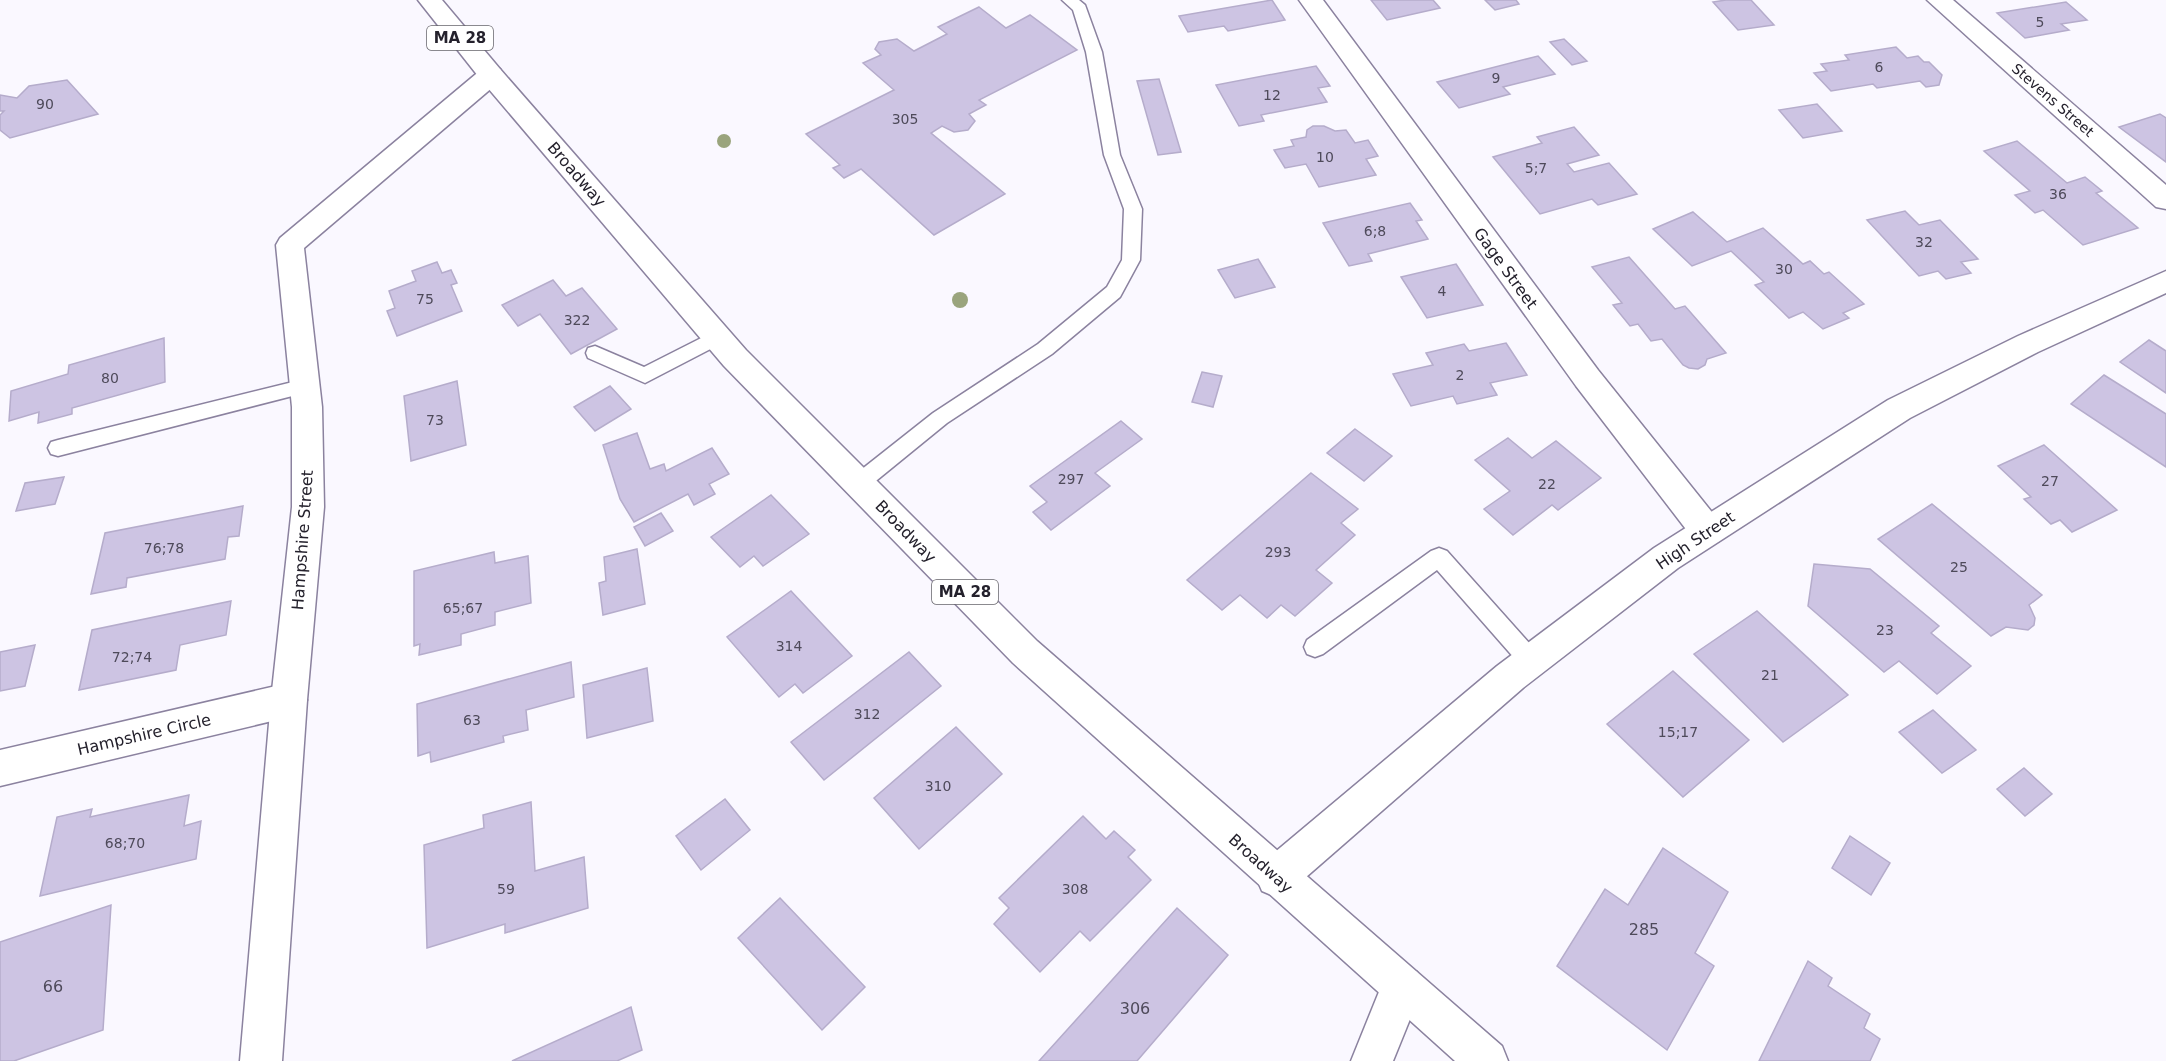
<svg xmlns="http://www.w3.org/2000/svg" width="2166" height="1061" font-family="'DejaVu Sans',sans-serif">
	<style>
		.building { fill: #cdc4e3; stroke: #b5accb; stroke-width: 1.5 }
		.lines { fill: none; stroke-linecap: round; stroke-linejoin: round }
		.service-casing { stroke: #8b829f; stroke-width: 3 }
		.minor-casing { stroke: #8b829f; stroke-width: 3 }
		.tertiary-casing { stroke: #8b829f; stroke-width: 3 }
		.secondary-casing { stroke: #8b829f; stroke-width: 3 }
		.primary-casing { stroke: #8b829f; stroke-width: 3 }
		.service { fill: #fff; fill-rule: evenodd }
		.minor { fill: #fff; fill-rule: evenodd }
		.tertiary { fill: #fff; fill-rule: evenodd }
		.secondary { fill: #fff; fill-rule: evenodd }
		.primary { fill: #fff; fill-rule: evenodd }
		.tree { fill: #9aa47d }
		.labels { text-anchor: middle; stroke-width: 4.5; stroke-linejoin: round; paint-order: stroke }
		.number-label { font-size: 14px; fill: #4e4a5a }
		.far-street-label { font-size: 14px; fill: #24212c; stroke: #fff }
		.shield { fill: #fff; stroke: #66646b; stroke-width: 1.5 }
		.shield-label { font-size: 15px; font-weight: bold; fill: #24212c }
		.street-label { font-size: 16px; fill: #24212c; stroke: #fff }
		.near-number-label { font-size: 16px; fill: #4e4a5a }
	</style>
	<rect width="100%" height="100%" fill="#faf8ff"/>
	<g class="building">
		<path d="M 1272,0 L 1285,20 L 1228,31 L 1224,26 L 1188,32 L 1179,16 Z"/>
		<path d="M 1371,0 L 1433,0 L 1440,8 L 1387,20 Z"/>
		<path d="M 1485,0 L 1516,0 L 1519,4 L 1495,10 Z"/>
		<path d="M 1726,0 L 1751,0 L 1774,25 L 1738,30 L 1713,2 Z"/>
		<path d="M 2066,2 L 2087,20 L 2061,24 L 2069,30 L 2025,38 L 1997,13 Z"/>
		<path d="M 979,7 L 1006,28 L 1030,15 L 1077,50 L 979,100 L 986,105 L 969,114 L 975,121 L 968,130 L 954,132 L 942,126 L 931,133 L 1005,194 L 934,235 L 861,169 L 844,178 L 833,168 L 840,165 L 806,134 L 894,90 L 863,63 L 881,55 L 875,49 L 879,42 L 897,39 L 914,51 L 947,34 L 938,27 Z"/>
		<path d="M 1564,39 L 1587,61 L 1572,65 L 1550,42 Z"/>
		<path d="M 1896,47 L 1907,58 L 1918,56 L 1924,62 L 1929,62 L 1942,75 L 1939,85 L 1926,87 L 1920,81 L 1877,88 L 1873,84 L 1831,91 L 1814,73 L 1827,71 L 1821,64 L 1849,60 L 1845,55 Z"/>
		<path d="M 1538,56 L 1555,74 L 1503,87 L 1510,94 L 1459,108 L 1437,82 Z"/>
		<path d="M 1316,66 L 1330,86 L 1318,88 L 1327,102 L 1261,115 L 1264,121 L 1239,126 L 1216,85 Z"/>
		<path d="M 1159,79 L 1181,152 L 1158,155 L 1137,81 Z"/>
		<path d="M 67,80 L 98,114 L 10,138 L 0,130 L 0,115 L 4,111 L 0,111 L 0,95 L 17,98 L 29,86 Z"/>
		<path d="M 1817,104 L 1842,131 L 1803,138 L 1779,110 Z"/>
		<path d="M 2160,114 L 2166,118 L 2166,162 L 2119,127 Z"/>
		<path d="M 1313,126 L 1324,126 L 1335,131 L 1346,130 L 1355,143 L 1368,140 L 1378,156 L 1366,159 L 1376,175 L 1319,187 L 1306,164 L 1285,168 L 1274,150 L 1294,146 L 1291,140 L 1306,137 L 1307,130 Z"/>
		<path d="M 1574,127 L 1599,155 L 1567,164 L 1574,172 L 1609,163 L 1637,194 L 1598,205 L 1592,199 L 1540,214 L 1493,157 L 1542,143 L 1537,137 Z"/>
		<path d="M 2017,141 L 2067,183 L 2085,177 L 2102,191 L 2096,193 L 2138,228 L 2083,245 L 2043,210 L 2035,213 L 2015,195 L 2030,191 L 1984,151 Z"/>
		<path d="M 1410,203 L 1422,220 L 1416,221 L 1428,239 L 1368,254 L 1372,261 L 1349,266 L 1323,223 Z"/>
		<path d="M 1905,211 L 1919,225 L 1940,220 L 1978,259 L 1961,262 L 1971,273 L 1946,279 L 1938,271 L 1919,276 L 1867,220 Z"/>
		<path d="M 1693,212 L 1727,242 L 1763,228 L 1803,264 L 1810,261 L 1824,274 L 1829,272 L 1864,304 L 1843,313 L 1849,318 L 1823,329 L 1803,312 L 1789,318 L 1755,285 L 1764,282 L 1731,251 L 1692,266 L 1653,229 Z"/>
		<path d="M 1629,257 L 1675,309 L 1685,306 L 1726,353 L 1707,359 L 1705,365 L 1698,369 L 1689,368 L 1683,365 L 1662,339 L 1651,341 L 1638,324 L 1630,326 L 1613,305 L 1622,303 L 1592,267 Z"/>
		<path d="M 1258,259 L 1275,287 L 1235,298 L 1218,270 Z"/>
		<path d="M 437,262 L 442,273 L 451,270 L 457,283 L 451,285 L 462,311 L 397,336 L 387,311 L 395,308 L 389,291 L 416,281 L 412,271 Z"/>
		<path d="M 1456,264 L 1483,305 L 1427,318 L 1401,277 Z"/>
		<path d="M 553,280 L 566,296 L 582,288 L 617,329 L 571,354 L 540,314 L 518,326 L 502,305 Z"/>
		<path d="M 164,338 L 165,382 L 72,408 L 72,414 L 38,423 L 39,412 L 9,421 L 11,391 L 68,374 L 69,365 Z"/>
		<path d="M 2149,340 L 2166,351 L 2166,393 L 2120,362 Z"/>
		<path d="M 1506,343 L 1527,375 L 1490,383 L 1497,395 L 1457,404 L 1453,396 L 1411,406 L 1393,374 L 1433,365 L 1426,353 L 1464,344 L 1469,351 Z"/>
		<path d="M 1202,372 L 1222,376 L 1213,407 L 1192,402 Z"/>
		<path d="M 2104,375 L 2166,414 L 2166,467 L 2071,404 Z"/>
		<path d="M 457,381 L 466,445 L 411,461 L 404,396 Z"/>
		<path d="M 610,386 L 631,409 L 595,431 L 574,407 Z"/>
		<path d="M 1121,421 L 1142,439 L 1095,473 L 1110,486 L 1051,530 L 1033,512 L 1047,502 L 1030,486 Z"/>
		<path d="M 1355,429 L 1392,456 L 1364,481 L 1327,453 Z"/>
		<path d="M 637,433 L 650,469 L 664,464 L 666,471 L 712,448 L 729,474 L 709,484 L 715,494 L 694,505 L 688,494 L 634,522 L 620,499 L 603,445 Z"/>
		<path d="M 1508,438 L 1532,458 L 1556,441 L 1601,478 L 1558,510 L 1552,505 L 1513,535 L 1484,509 L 1510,491 L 1475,460 Z"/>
		<path d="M 2044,445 L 2117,510 L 2072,532 L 2060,520 L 2051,524 L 2024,499 L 2031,497 L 1998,466 Z"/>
		<path d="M 1311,473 L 1358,509 L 1341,523 L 1355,535 L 1316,570 L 1332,583 L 1295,616 L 1281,605 L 1267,618 L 1240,595 L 1222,610 L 1187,580 Z"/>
		<path d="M 64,477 L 55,504 L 16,511 L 25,483 Z"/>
		<path d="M 771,495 L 809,534 L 763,566 L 754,556 L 740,567 L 711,537 Z"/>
		<path d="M 1932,504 L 2042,595 L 2029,605 L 2035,618 L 2034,625 L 2028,630 L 2006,627 L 1991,636 L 1878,539 Z"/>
		<path d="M 243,506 L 239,536 L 228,537 L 225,559 L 127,578 L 126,587 L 91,594 L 105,533 Z"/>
		<path d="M 661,513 L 673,531 L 645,546 L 634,527 Z"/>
		<path d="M 637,549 L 645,604 L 603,615 L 599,583 L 606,581 L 604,557 Z"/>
		<path d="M 494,552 L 495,563 L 528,556 L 531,603 L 495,612 L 495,625 L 461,634 L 461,645 L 419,655 L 420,644 L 414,646 L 414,571 Z"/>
		<path d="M 1814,564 L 1870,569 L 1939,626 L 1931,633 L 1971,666 L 1937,694 L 1899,661 L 1884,672 L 1808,606 Z"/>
		<path d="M 791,591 L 852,656 L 803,693 L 795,684 L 779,697 L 727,637 Z"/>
		<path d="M 231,601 L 226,635 L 180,645 L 176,670 L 79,690 L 92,630 Z"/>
		<path d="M 1757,611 L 1848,695 L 1783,742 L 1694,654 Z"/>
		<path d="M 35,645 L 25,686 L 0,691 L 0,652 Z"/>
		<path d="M 909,652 L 941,686 L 824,780 L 791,742 Z"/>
		<path d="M 571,662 L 574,697 L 526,710 L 528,730 L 503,736 L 504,742 L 431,762 L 430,752 L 418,756 L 417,704 Z"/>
		<path d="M 647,668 L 653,721 L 587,738 L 583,685 Z"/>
		<path d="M 1673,671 L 1749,740 L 1683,797 L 1607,724 Z"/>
		<path d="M 1933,710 L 1976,750 L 1942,773 L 1899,732 Z"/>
		<path d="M 956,727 L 1002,774 L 919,849 L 874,798 Z"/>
		<path d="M 2024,768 L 2052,794 L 2025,816 L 1997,789 Z"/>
		<path d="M 189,795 L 184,826 L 201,821 L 196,859 L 40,896 L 57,817 L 92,809 L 90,817 Z"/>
		<path d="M 725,799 L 750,830 L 701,870 L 676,836 Z"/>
		<path d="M 531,802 L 535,871 L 584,857 L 588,908 L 505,933 L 505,924 L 427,948 L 424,845 L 484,828 L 483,815 Z"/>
		<path d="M 1083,816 L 1106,839 L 1114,831 L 1135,850 L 1128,857 L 1151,880 L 1090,941 L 1080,931 L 1040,972 L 994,924 L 1009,908 L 999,898 Z"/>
		<path d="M 1850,836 L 1890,863 L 1871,895 L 1832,868 Z"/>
		<path d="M 1663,848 L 1728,892 L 1695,953 L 1714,966 L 1667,1050 L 1557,966 L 1605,889 L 1628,905 Z"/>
		<path d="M 780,898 L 865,987 L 822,1030 L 738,938 Z"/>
		<path d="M 111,905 L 103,1030 L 14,1061 L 0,1061 L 0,942 Z"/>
		<path d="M 1177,908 L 1228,955 L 1137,1061 L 1039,1061 Z"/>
		<path d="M 1808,961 L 1832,978 L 1828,986 L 1870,1014 L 1864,1028 L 1880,1039 L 1870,1061 L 1759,1061 Z"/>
		<path d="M 631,1007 L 642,1050 L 617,1061 L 512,1061 Z"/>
	</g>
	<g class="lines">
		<defs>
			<g id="service">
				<path d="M 1062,0 L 1079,0 L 1085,5 L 1102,52 L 1120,155 L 1142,209 L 1140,260 L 1120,297 L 1052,354 L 947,423 L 866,489 L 859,491 L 852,489 L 849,483 L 852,477 L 933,413 L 1038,344 L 1107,287 L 1122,260 L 1124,209 L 1104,155 L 1086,52 L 1073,10 Z"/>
				<path d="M 717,330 L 724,332 L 726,337 L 724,342 L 645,383 L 588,358 L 586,353 L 588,348 L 595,346 L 644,367 Z"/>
				<path d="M 305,379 L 312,381 L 315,386 L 312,391 L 58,456 L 51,454 L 48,448 L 51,442 L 58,440 Z"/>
				<path d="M 1439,548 L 1447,551 L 1539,654 L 1542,661 L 1539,668 L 1531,671 L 1523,668 L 1437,570 L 1323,654 L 1315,657 L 1307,654 L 1304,647 L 1307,640 L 1431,551 Z"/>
			</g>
			<g id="minor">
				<path d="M 1299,0 L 1323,0 L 1598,370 L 1719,521 L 1724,531 L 1719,541 L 1707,545 L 1695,541 L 1576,386 Z"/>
				<path d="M 1927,0 L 1953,0 L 2166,185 L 2166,209 L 2156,207 Z"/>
				<path d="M 289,683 L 302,688 L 307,700 L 302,712 L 289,717 L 0,786 L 0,750 Z"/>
				<path d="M 1402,966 L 1417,972 L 1423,987 L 1393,1061 L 1351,1061 L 1387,972 Z"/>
			</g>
			<path id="tertiary" d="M 2166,271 L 2166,293 L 2038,352 L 1910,418 L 1678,568 L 1523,688 L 1290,891 L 1276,897 L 1262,891 L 1256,877 L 1262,863 L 1497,666 L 1654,548 L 1888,400 L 2018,336 Z"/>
			<path id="secondary" d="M 491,67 L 500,69 L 503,75 L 500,81 L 304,248 L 322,407 L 324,507 L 307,700 L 282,1061 L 240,1061 L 271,700 L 292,507 L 292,407 L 276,245 L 280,238 L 482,69 Z"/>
			<path id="primary" d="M 418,0 L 442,0 L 500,69 L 746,350 L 1037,641 L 1502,1046 L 1508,1061 L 1455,1061 L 1013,663 L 724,366 L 482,81 Z"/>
		</defs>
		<use href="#service" class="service-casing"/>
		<use href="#minor" class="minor-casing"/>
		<use href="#tertiary" class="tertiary-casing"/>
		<use href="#secondary" class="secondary-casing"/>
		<use href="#primary" class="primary-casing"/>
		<use href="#service" class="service"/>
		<use href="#minor" class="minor"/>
		<use href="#tertiary" class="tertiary"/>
		<use href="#secondary" class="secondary"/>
		<use href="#primary" class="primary"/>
	</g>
	<g class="tree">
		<circle cx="724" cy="141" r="7"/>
		<circle cx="960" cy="300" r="8"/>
	</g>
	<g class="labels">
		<g class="number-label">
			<text x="2040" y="27">5</text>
			<text x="1879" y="72">6</text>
			<text x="1496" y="83">9</text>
			<text x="1272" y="100">12</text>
			<text x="45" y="109">90</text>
			<text x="905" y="124">305</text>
			<text x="1325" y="162">10</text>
			<text x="1536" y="173">5;7</text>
			<text x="2058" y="199">36</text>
			<text x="1375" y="236">6;8</text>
			<text x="1924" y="247">32</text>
			<text x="1784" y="274">30</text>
			<text x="1442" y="296">4</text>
			<text x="425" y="304">75</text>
			<text x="577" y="325">322</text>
			<text x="1460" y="380">2</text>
			<text x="110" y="383">80</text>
			<text x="435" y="425">73</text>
			<text x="1071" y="484">297</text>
			<text x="2050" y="486">27</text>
			<text x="1547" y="489">22</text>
			<text x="164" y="553">76;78</text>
			<text x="1278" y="557">293</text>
			<text x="1959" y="572">25</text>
			<text x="463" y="613">65;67</text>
			<text x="1885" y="635">23</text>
			<text x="789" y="651">314</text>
			<text x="132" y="662">72;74</text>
			<text x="1770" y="680">21</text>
			<text x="867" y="719">312</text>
			<text x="472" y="725">63</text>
			<text x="1678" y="737">15;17</text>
			<text x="938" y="791">310</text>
			<text x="125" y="848">68;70</text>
			<text x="506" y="894">59</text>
			<text x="1075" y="894">308</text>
		</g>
		<g class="far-street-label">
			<text transform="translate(2053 100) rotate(41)" y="5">Stevens Street</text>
		</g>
		<g class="shield">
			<rect x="427" y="26" width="66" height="24" rx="4.5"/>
			<rect x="932" y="580" width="66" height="24" rx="4.5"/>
		</g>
		<g class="shield-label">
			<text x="460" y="43">MA 28</text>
			<text x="965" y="597">MA 28</text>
		</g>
		<g class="street-label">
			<text transform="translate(577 174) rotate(49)" y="6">Broadway</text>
			<text transform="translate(1506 268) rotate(54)" y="6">Gage Street</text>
			<text transform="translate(906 531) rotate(46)" y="6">Broadway</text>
			<text transform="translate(302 540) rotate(-86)" y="6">Hampshire Street</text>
			<text transform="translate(1695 540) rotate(-34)" y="6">High Street</text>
			<text transform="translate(144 734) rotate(-13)" y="6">Hampshire Circle</text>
			<text transform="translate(1261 863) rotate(42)" y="6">Broadway</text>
		</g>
		<g class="near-number-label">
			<text x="1644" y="935">285</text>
			<text x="53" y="992">66</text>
			<text x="1135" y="1014">306</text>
		</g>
	</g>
</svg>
